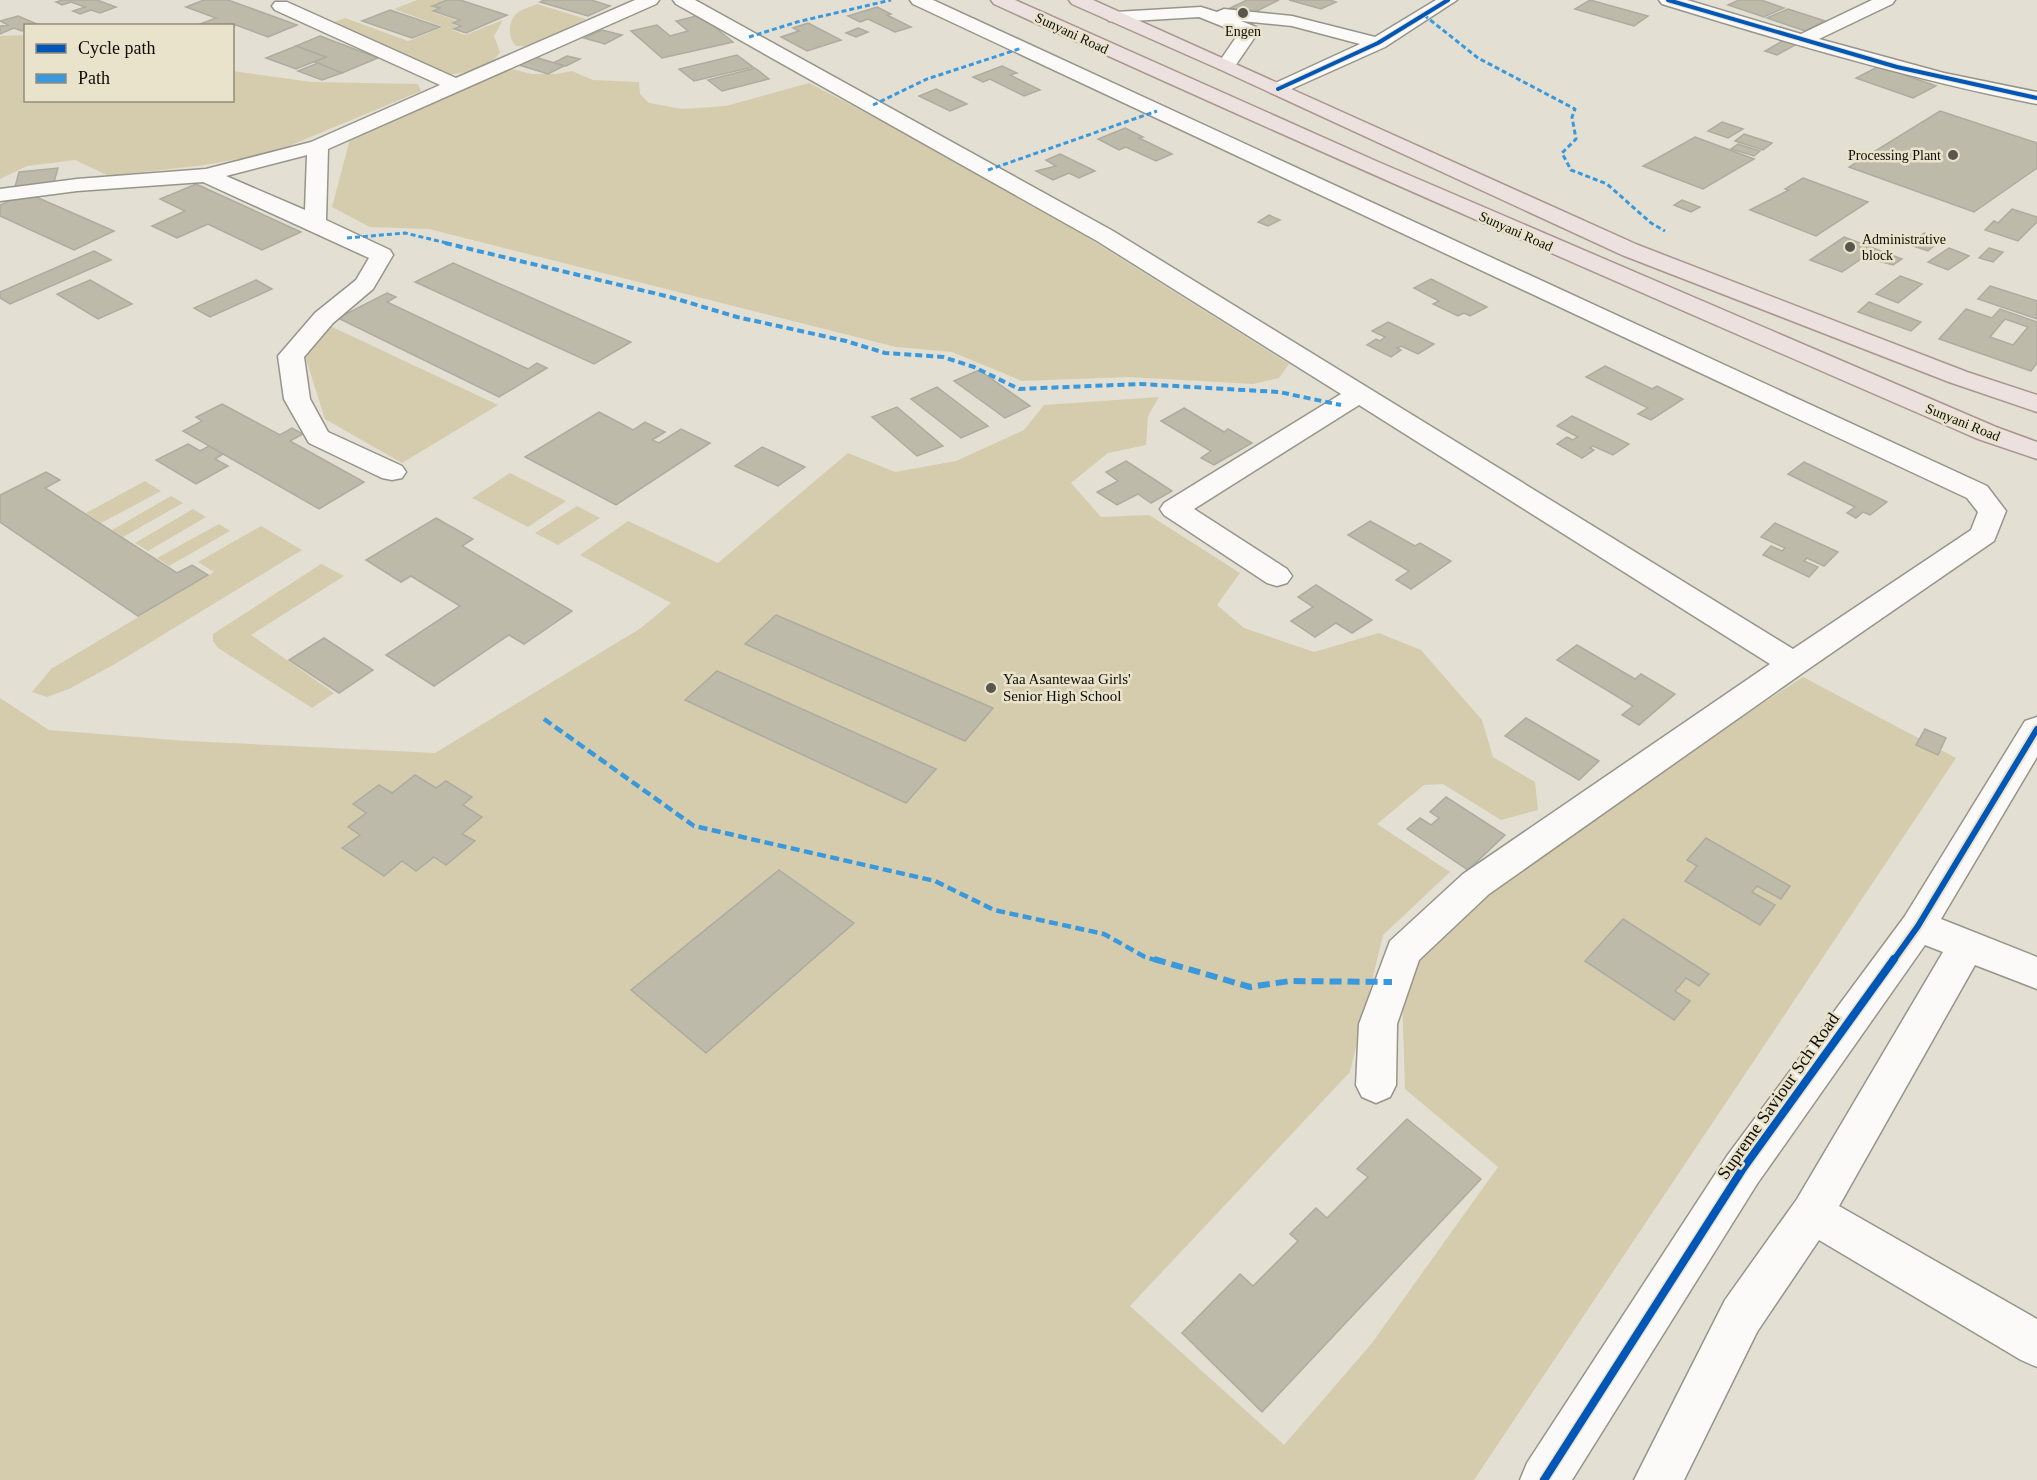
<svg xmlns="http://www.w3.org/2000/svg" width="2037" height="1480" font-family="'Times New Roman',serif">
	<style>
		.green { fill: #d5ccad }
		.building { fill: #bebaa9; stroke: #aeaba0; stroke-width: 1.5; fill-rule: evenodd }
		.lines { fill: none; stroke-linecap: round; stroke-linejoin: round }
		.minor-casing { stroke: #97948a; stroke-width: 3 }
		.major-casing { stroke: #a9958e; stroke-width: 3 }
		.minor { fill: #fbfaf8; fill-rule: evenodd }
		.major { fill: #ece1df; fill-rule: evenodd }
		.quiet-far3 { stroke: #3a99dd; stroke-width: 3; stroke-dasharray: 5 3; stroke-linecap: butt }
		.quiet-far2 { stroke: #3a99dd; stroke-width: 4; stroke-dasharray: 7 4; stroke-linecap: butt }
		.quiet-far1 { stroke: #3a99dd; stroke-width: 4.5; stroke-dasharray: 9 4.5; stroke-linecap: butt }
		.quiet { stroke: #3a99dd; stroke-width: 6; stroke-dasharray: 12 6; stroke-linecap: butt }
		.cycleway-far2-casing { stroke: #e9e3cc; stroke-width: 6 }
		.cycleway-far1-casing { stroke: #e9e3cc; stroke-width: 10 }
		.cycleway-casing { stroke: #e9e3cc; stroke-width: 11 }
		.cycleway-far2 { stroke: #0057b8; stroke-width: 4 }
		.cycleway-far1 { stroke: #0057b8; stroke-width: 6 }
		.cycleway { stroke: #0057b8; stroke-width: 8 }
		.poi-dot { fill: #59564d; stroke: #e9e3cc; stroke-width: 2 }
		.labels { text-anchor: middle; stroke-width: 5; stroke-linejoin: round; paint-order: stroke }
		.far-poi-label { font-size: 14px; fill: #0e0c05; stroke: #e9e3cc }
		.far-street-label { font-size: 14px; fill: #0e0c05; stroke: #e9e3cc }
		.poi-label { font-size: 15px; fill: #0e0c05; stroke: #e9e3cc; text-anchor: start }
		.near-street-label { font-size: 18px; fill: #0e0c05; stroke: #e9e3cc }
	</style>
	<rect width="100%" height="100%" fill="#e3dfd2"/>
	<g class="green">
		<path d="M 417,0 L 445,0 L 431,6 L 438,9 L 432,12 L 458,21 L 452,23 L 458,27 L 452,30 L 465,35 L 503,20 L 494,36 L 500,52 C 492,68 463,73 447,75 L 329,24 L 345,18 L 408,41 L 443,27 L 394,9 Z"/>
		<path d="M 537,4 L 586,19 L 531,46 L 516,46 C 508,39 508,23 515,15 C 520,9 531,7 537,4 Z"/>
		<path d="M 25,35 L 26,100 L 232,100 L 233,71 L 311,82 L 418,84 L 421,91 L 272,153 L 205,165 L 109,176 L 75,160 L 27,166 L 0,179 L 0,36 Z"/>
		<path d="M 507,68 L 532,74 L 556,74 L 572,71 L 593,80 L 639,82 L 640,94 L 649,103 L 682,109 L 726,106 L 809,83 L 947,155 L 1085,236 L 1289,364 L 1279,378 L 1253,384 L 1129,377 L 1022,381 L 952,352 L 896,347 L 429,229 L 370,227 L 332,207 L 350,139 Z"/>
		<path d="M 326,324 L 498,405 L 402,463 L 325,419 L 305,356 Z"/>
		<path d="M 1159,397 L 1148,416 L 1146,445 L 1108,453 L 1071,483 L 1101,517 L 1149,515 L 1240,573 L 1217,605 L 1244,628 L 1314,652 L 1379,633 L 1421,650 L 1482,720 L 1493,757 L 1535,782 L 1538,810 L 1501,820 L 1443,784 L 1424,785 L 1377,824 L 1450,872 L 1383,935 L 1350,1072 L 1130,1306 L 1284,1445 L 1372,1343 L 1498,1167 L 1405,1089 L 1402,992 L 1436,931 L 1519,862 L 1803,677 L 1956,758 L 1474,1480 L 0,1480 L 0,698 L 49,730 L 187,741 L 435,753 L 641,628 L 671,603 L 580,555 L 628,521 L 718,563 L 848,453 L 895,472 L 956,461 L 1024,430 L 1044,405 Z"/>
		<path d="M 510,473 L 566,501 L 528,527 L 472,498 Z"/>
		<path d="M 145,481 L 161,491 L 101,523 L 86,513 Z"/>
		<path d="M 171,496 L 183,503 L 123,537 L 112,530 Z"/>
		<path d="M 577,506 L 600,518 L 558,545 L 535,533 Z"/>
		<path d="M 193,509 L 206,517 L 148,551 L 135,543 Z"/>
		<path d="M 219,524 L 230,531 L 169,566 L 157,558 Z"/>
		<path d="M 261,526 L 302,550 L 115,664 L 69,689 L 47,697 L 32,692 L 51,669 L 214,572 L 198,562 Z"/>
		<path d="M 321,564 L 344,576 L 251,635 L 334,693 L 312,708 L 218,648 L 213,641 L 213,634 Z"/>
	</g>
	<g class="building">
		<path d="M 63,0 L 97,0 L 116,7 L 100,13 L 91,10 L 80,14 L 73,11 L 85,7 L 71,2 L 62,5 L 56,2 Z"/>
		<path d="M 204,0 L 228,0 L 297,25 L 268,37 L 236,25 L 195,26 L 216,18 L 186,7 Z"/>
		<path d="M 447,0 L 460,0 L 507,15 L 466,33 L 454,29 L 461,26 L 453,23 L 460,20 L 433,11 L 440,8 L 432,6 Z"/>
		<path d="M 544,0 L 591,0 L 610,6 L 588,16 L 540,2 Z"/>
		<path d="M 1247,0 L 1279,0 L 1251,14 L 1230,8 Z"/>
		<path d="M 1289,0 L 1330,0 L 1336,2 L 1321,9 Z"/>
		<path d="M 1590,0 L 1648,16 L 1634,26 L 1575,9 Z"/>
		<path d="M 1739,0 L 1761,0 L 1784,8 L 1764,17 L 1728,5 Z"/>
		<path d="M 877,7 L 891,14 L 887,15 L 911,27 L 895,32 L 868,19 L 860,22 L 848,16 Z"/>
		<path d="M 1788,9 L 1825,21 L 1805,31 L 1767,18 Z"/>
		<path d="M 390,10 L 440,27 L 412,38 L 362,21 Z"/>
		<path d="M 700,15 L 733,42 L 662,58 L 631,31 L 657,25 L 670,36 L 688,31 L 676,21 Z"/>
		<path d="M 18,16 L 39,25 L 26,26 L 26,30 L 22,31 L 14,28 L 0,34 L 0,26 L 8,25 L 0,21 Z"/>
		<path d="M 808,23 L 841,40 L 807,51 L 781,37 L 799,31 L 793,28 Z"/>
		<path d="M 858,28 L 868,32 L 856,37 L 846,33 Z"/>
		<path d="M 602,30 L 622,35 L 605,44 L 584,38 Z"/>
		<path d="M 320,36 L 378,58 L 342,73 L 314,62 L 326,57 L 296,46 Z"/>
		<path d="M 1784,40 L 1797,44 L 1777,55 L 1765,51 Z"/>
		<path d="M 296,46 L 326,57 L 296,69 L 266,58 Z"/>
		<path d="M 737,55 L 753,67 L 694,81 L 679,69 Z"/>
		<path d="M 567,56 L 580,59 L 566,66 L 553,63 Z"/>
		<path d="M 535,57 L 564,66 L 548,74 L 519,65 Z"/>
		<path d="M 318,63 L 342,73 L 322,80 L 298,71 Z"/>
		<path d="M 1002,66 L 1017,73 L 1010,75 L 1040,90 L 1024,96 L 990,79 L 983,82 L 973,77 Z"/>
		<path d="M 1879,66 L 1936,86 L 1913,98 L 1856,78 Z"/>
		<path d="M 755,68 L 769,79 L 722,91 L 708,80 Z"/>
		<path d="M 936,89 L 967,104 L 950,111 L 919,96 Z"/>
		<path d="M 1940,111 L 2037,143 L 2037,168 L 1974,212 L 1849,167 Z"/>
		<path d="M 1722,122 L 1743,129 L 1728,138 L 1708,131 Z"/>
		<path d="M 1125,128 L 1143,137 L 1139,138 L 1172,154 L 1156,161 L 1126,147 L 1119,150 L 1098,139 Z"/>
		<path d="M 1744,134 L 1772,143 L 1763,150 L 1735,141 Z"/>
		<path d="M 1695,137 L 1754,159 L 1703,189 L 1643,166 Z"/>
		<path d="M 1738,144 L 1760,151 L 1754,156 L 1731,149 Z"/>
		<path d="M 1060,154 L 1095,171 L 1079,178 L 1069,173 L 1053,180 L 1036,171 L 1056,166 L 1046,160 Z"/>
		<path d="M 58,168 L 54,182 L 15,187 L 19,172 Z"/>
		<path d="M 1803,178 L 1868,202 L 1816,236 L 1750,210 L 1789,190 L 1785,189 Z"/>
		<path d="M 196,184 L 301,232 L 262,250 L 208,224 L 177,238 L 152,226 L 185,211 L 160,199 Z"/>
		<path d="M 27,193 L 114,231 L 74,250 L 0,216 L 0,205 Z"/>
		<path d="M 1682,200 L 1700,207 L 1691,212 L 1674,205 Z"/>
		<path d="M 2012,209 L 2037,217 L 2037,222 L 2018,241 L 1985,230 L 1994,221 L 1998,223 Z"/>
		<path d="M 1269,215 L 1280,220 L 1268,226 L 1258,222 Z"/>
		<path d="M 1924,233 L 1942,239 L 1928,251 L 1910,245 Z"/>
		<path d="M 1844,237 L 1902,259 L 1893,265 L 1864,257 L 1842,272 L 1810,260 Z"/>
		<path d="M 1949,248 L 1969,256 L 1948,270 L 1928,262 Z"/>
		<path d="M 1989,248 L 2003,252 L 1993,262 L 1979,258 Z"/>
		<path d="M 94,251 L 111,260 L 10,304 L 0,298 L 0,292 Z"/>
		<path d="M 453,263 L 631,342 L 594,364 L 415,282 Z"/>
		<path d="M 1900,276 L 1922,284 L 1898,303 L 1876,294 Z"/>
		<path d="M 1431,279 L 1487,307 L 1470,316 L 1464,313 L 1458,316 L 1433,304 L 1439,301 L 1414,288 Z"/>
		<path d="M 90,280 L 132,304 L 98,319 L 57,294 Z"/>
		<path d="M 256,280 L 272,289 L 210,317 L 194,308 Z"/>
		<path d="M 1990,286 L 2037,301 L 2037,319 L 1978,299 Z"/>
		<path d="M 387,293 L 396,297 L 387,302 L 528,369 L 537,363 L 547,368 L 499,397 L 338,318 Z"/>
		<path d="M 1869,302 L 1921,322 L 1911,331 L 1858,312 Z"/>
		<path d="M 1966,309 L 1992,318 L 2000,309 L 2037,322 L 2037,363 L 2031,371 L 1939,339 ZM 2005,319 L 2028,327 L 2013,345 L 1990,337 Z"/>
		<path d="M 1388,322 L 1434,344 L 1418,354 L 1401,346 L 1397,348 L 1401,350 L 1391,357 L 1367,345 L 1376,339 L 1380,341 L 1385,337 L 1372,331 Z"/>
		<path d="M 1605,366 L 1652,389 L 1657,386 L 1683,399 L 1651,420 L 1638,414 L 1648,408 L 1586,377 Z"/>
		<path d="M 979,370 L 1030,406 L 1005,418 L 954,381 Z"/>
		<path d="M 937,387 L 988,426 L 961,438 L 911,399 Z"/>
		<path d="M 222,404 L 280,435 L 292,428 L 303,434 L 290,441 L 364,482 L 319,509 L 183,431 L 202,421 L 196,417 Z"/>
		<path d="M 897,407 L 943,446 L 917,456 L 872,417 Z"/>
		<path d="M 1184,408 L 1224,432 L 1228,429 L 1252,443 L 1214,465 L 1201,458 L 1211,451 L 1161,421 Z"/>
		<path d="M 599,412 L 633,430 L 645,422 L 665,432 L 652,440 L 659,443 L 681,429 L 710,443 L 616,505 L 525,457 Z"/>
		<path d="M 1572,416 L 1629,444 L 1613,455 L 1593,446 L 1590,448 L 1594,450 L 1582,458 L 1557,444 L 1567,437 L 1573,440 L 1578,437 L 1557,426 Z"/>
		<path d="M 188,444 L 200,451 L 209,446 L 223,454 L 215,459 L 228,466 L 196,484 L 156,460 Z"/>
		<path d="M 762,447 L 805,467 L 778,486 L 735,466 Z"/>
		<path d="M 1126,461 L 1172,491 L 1151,503 L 1138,494 L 1117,505 L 1097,492 L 1118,481 L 1106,472 Z"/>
		<path d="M 1804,462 L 1887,502 L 1870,515 L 1863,512 L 1856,518 L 1847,513 L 1855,507 L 1788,474 Z"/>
		<path d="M 46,472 L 60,480 L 45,488 L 177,573 L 192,565 L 208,575 L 138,616 L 0,522 L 0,495 Z"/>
		<path d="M 436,518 L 473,539 L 462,546 L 572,611 L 524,644 L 509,635 L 434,686 L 386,655 L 460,606 L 411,576 L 401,582 L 366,560 Z"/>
		<path d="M 1370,521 L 1415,546 L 1420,543 L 1451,561 L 1411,589 L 1396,580 L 1409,571 L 1348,535 Z"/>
		<path d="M 1775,523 L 1838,552 L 1824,566 L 1807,558 L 1804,561 L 1818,567 L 1809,577 L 1763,555 L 1771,546 L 1782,551 L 1785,548 L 1761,537 Z"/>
		<path d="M 1316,585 L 1372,620 L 1352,633 L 1336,623 L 1315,637 L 1291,621 L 1313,607 L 1298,597 Z"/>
		<path d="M 776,615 L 993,708 L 965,741 L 745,644 Z"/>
		<path d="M 324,638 L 373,670 L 339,693 L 289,660 Z"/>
		<path d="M 1577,645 L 1635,679 L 1641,674 L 1675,694 L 1639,725 L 1622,715 L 1633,706 L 1557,660 Z"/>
		<path d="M 717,671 L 936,769 L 906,803 L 685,700 Z"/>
		<path d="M 1526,718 L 1599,761 L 1579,780 L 1505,736 Z"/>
		<path d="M 1925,729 L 1946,738 L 1938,755 L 1916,745 Z"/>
		<path d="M 415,775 L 436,788 L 446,781 L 472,797 L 463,805 L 482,817 L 462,834 L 475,841 L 446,865 L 434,857 L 416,871 L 402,861 L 384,876 L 342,848 L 360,835 L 348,827 L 366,813 L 353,804 L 379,785 L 392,793 Z"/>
		<path d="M 1446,797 L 1505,835 L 1468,870 L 1407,829 L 1420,818 L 1431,825 L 1439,818 L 1430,812 Z"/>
		<path d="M 1706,838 L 1790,886 L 1781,899 L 1757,886 L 1752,892 L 1775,905 L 1760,925 L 1685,881 L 1697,866 L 1687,860 Z"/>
		<path d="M 779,870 L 854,923 L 706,1053 L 631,990 Z"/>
		<path d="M 1623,919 L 1709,974 L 1699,986 L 1686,978 L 1675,991 L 1690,1001 L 1674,1020 L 1585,961 Z"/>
		<path d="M 1407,1119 L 1481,1179 L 1262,1412 L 1182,1333 L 1240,1274 L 1253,1286 L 1298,1241 L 1290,1234 L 1316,1208 L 1327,1218 L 1368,1177 L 1357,1169 Z"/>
	</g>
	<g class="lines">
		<defs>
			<g id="minor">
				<path d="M 635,0 L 659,0 L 656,4 L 328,149 L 326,220 L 390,250 L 393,255 L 373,289 L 333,323 L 304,357 L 310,399 L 328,432 L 402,466 L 406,472 L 402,478 L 392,480 L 382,478 L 309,443 L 284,399 L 278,356 L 315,313 L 356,280 L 369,258 L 203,182 L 77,191 L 0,201 L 0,189 L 77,179 L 206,169 L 311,142 L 440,85 L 275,10 L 272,6 L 275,2 L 287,2 L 456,78 ZM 307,155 L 305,210 L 226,176 Z"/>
				<path d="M 673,0 L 695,0 L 1113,231 L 1793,649 L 1971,530 L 1978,512 L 1967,498 L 913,4 L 910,0 L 933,0 L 1987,486 L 2006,511 L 1994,541 L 1804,672 L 1489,894 L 1419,960 L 1397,1024 L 1396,1085 L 1390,1097 L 1376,1103 L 1362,1097 L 1356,1085 L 1359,1024 L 1390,941 L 1463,874 L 1770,664 L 1359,405 L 1194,509 L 1287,569 L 1292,576 L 1287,583 L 1277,586 L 1267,583 L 1164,515 L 1160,509 L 1164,503 L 1341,394 L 1097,241 L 676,4 Z"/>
				<path d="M 1436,0 L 1457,0 L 1385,47 L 1278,95 L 1271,93 L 1268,89 L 1271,85 L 1360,44 L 1292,26 L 1241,21 L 1256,27 L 1259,31 L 1233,69 L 1219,69 L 1217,65 L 1239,33 L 1199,17 L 1115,22 L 1109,21 L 1106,17 L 1109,13 L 1115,12 L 1201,7 L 1217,12 L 1224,9 L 1292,16 L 1375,37 Z"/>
				<path d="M 1659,0 L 1687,0 L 1801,34 L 1872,0 L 1895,0 L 1892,4 L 1819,39 L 1944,73 L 2037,92 L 2037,104 C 1909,79 1786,42 1662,4 Z"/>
				<path d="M 2037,717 L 2037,757 L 1941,919 L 2037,957 L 2037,989 L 1975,965 L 1839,1206 L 2037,1319 L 2037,1367 L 2021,1360 L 1819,1240 L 1757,1332 L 1684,1480 L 1634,1480 L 1725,1300 L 1797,1199 L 1943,952 L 1925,945 L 1757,1184 L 1572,1480 L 1520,1480 L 1527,1463 L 1727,1156 L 1905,916 L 2025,721 Z"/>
			</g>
			<g id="major">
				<path d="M 991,0 L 1015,0 L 1376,161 L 1996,427 L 2037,442 L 2037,459 L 1978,439 C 1649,296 1320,153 994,4 Z"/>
				<path d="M 1069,0 L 1093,0 L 1638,245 L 1967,372 L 2037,395 L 2037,412 L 1949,382 L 1622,255 L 1219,69 L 1072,4 Z"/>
			</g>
		</defs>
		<use href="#minor" class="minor-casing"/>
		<use href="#major" class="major-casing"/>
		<use href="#minor" class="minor"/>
		<use href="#major" class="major"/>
		<g class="quiet-far3">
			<path d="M 1424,15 L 1478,58 L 1575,109 L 1572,117 L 1576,139 L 1562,153 L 1571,170 L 1607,184 L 1651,223 L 1665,231"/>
			<path d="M 749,37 L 797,22 L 891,0"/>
			<path d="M 873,105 L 927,79 L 1022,48"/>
			<path d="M 988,170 L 1157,111"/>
			<path d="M 347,238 L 405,233 L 451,244"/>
		</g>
		<path class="quiet-far2" d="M 445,243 L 670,297 L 737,317 L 846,341 L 885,353 L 943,357 L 974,367 L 1019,389 L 1140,384 L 1279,392 L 1341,405"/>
		<path class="quiet-far1" d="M 544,719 L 694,826 L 935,881 L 994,910 L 1104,934 L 1145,957 L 1159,961"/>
		<path class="quiet" d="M 1154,959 L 1250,987 L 1290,981 L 1392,982"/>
		<defs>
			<g id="cycleway-far2">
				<path d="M 1668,0 L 1897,67 L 2037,98"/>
				<path d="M 1278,89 L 1378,43 L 1448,0"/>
			</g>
			<path id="cycleway-far1" d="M 1893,961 L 1918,926 L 2037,729"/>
			<path id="cycleway" d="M 1544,1480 L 1742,1170 L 1894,959"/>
		</defs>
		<use href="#cycleway-far2" class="cycleway-far2-casing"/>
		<use href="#cycleway-far1" class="cycleway-far1-casing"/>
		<use href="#cycleway" class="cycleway-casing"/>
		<use href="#cycleway-far2" class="cycleway-far2"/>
		<use href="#cycleway-far1" class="cycleway-far1"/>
		<use href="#cycleway" class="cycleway"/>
	</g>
	<g class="poi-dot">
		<circle cx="1243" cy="13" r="6"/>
		<circle cx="1953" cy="155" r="6"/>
		<circle cx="1850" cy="247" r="6"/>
		<circle cx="991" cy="688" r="6"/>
	</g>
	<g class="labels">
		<g class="far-poi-label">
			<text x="1243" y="36">Engen</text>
			<text x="1941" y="160" text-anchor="end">Processing Plant</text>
			<text x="1862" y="244" text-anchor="start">Administrative<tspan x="1862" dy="16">block</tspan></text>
		</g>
		<g class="far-street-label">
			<text transform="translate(1072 33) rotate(25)" y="5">Sunyani Road</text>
			<text transform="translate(1516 231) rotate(24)" y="5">Sunyani Road</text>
			<text transform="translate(1963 422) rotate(22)" y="5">Sunyani Road</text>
		</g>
		<g class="poi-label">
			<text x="1003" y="684">Yaa Asantewaa Girls'<tspan x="1003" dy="17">Senior High School</tspan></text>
		</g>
		<g class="near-street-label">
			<text transform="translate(1778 1096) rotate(-55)" y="6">Supreme Saviour Sch Road</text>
		</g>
	</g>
	<rect x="24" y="24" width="210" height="78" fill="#e9e3cc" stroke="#918d7c" stroke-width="1.5"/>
	<rect x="36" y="44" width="30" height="9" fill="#0057b8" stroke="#918d7c" stroke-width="1.5"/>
	<text x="78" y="54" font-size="18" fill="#0e0c05">Cycle path</text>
	<rect x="36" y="74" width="30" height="9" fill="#3a99dd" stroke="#918d7c" stroke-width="1.5"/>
	<text x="78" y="84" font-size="18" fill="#0e0c05">Path</text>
</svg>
